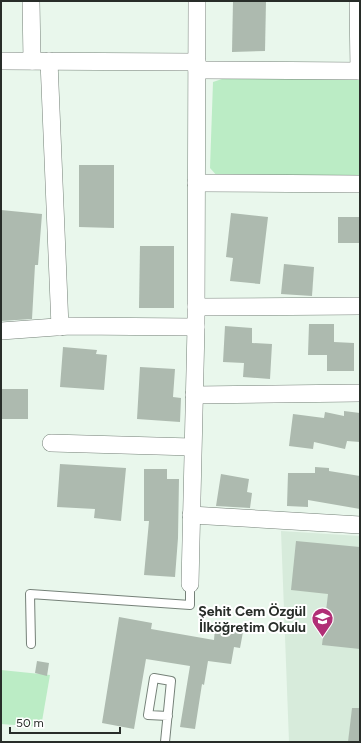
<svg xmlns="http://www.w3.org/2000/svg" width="361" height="743" font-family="Figtree,sans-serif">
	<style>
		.built { fill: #d7ebdb }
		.green { fill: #bbecc5 }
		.building { fill: #adbaaf }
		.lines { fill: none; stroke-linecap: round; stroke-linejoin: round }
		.lane-casing { stroke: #758178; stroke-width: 10 }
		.street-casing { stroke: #758178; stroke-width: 18 }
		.lane { stroke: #fff; stroke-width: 8 }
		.street { stroke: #fff; stroke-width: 17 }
		.labels { text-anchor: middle; stroke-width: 4; stroke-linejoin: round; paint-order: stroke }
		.poi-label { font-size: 14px; font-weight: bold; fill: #282d29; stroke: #fff; text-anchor: end }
	</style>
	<rect width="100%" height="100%" fill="#e9f7ec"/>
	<path class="built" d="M 281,531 L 360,536 L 360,742 L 289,742 Z"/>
	<g class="green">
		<path d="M 228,77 L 360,80 L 360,178 L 218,177 L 210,168 L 213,82 Z"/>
		<path d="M 1,670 L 50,675 L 41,727 L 1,724 Z"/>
	</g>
	<g class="building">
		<path d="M 233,1 L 266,1 L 265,51 L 232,52 Z"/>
		<path d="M 79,165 L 114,165 L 114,228 L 79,227 Z"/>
		<path d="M 1,210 L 42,214 L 38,265 L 35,265 L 32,319 L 1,321 Z"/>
		<path d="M 231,213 L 268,217 L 260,284 L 230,281 L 233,258 L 226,257 Z"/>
		<rect x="338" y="217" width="22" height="26"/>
		<path d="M 140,246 L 174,246 L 174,308 L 139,308 Z"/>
		<path d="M 284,264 L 314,267 L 312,296 L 281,294 Z"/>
		<path d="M 309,324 L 334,324 L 334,342 L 354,343 L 354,371 L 327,371 L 327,355 L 308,355 Z"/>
		<path d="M 225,326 L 252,328 L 252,343 L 272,344 L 270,379 L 243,377 L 244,363 L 223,362 Z"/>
		<path d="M 63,347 L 97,350 L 96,354 L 107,355 L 104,390 L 60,387 Z"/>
		<path d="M 140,367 L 175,369 L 173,397 L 181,398 L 180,422 L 137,419 Z"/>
		<rect x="1" y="389" width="27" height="30"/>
		<path d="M 344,411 L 360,413 L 360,442 L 347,441 L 345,449 L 314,442 L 313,449 L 289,446 L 293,414 L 324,418 L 325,412 L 344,416 Z"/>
		<path d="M 60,464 L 126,468 L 121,521 L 94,518 L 95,509 L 57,507 Z"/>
		<path d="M 315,467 L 329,468 L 329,471 L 360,476 L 360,509 L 308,500 L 308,507 L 287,506 L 288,473 L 315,473 Z"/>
		<path d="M 144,469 L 167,469 L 167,479 L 179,479 L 178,538 L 175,577 L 144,575 L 149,521 L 144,521 Z"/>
		<path d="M 221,474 L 249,479 L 247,492 L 252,493 L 250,508 L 216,506 Z"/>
		<path d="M 296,541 L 360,547 L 360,649 L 322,645 L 328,594 L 291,590 Z"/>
		<path d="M 119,617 L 152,623 L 151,629 L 214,640 L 215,628 L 243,632 L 240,648 L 234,647 L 231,664 L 208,661 L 204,685 L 202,684 L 195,729 L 180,727 L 190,666 L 146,659 L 134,729 L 102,723 Z"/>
		<path d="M 37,661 L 49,663 L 47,676 L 35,673 Z"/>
		<path d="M 352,708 L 360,708 L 360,742 L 348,742 Z"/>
	</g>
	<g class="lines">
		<defs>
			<g id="lane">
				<path d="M 31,644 L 30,594 L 190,605 L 190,584"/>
				<path d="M 165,742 L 171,681 L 154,678 L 148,715 L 168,716"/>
			</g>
			<g id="street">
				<path d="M 31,1 L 32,61"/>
				<path d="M 358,1 L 359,71"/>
				<path d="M 1,61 L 197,62"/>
				<path d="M 49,61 L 60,327"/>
				<path d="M 197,70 L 360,71"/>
				<path d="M 196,183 L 360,184"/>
				<path d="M 196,307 L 360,306"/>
				<path d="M 1,331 L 70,326 L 196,327"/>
				<path d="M 194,395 L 360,393"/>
				<path d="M 51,443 L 192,447"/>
				<path d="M 191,515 L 360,525"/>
				<path d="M 190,584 L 196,327 L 197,1"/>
			</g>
		</defs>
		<use href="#lane" class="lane-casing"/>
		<use href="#street" class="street-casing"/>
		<use href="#lane" class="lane"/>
		<use href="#street" class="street"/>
	</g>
	<defs>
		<symbol id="school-pin" viewBox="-11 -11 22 30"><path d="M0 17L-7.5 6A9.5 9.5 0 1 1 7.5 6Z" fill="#b12e76" stroke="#fff"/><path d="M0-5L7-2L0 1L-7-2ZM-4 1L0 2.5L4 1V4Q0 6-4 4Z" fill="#fff"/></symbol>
	</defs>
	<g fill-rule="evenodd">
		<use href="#school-pin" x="310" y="606" width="25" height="34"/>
	</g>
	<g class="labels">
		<g class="poi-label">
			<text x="306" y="616">Şehit Cem Özgül<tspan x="306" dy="16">İlköğretim Okulu</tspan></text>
		</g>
	</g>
	<rect width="361" height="743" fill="none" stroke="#282d29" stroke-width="4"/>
	<path d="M10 727v6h110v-6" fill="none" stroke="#282d29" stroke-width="2"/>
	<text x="16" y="727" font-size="12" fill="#282d29" stroke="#ffffff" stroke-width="3" paint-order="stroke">50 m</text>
</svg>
